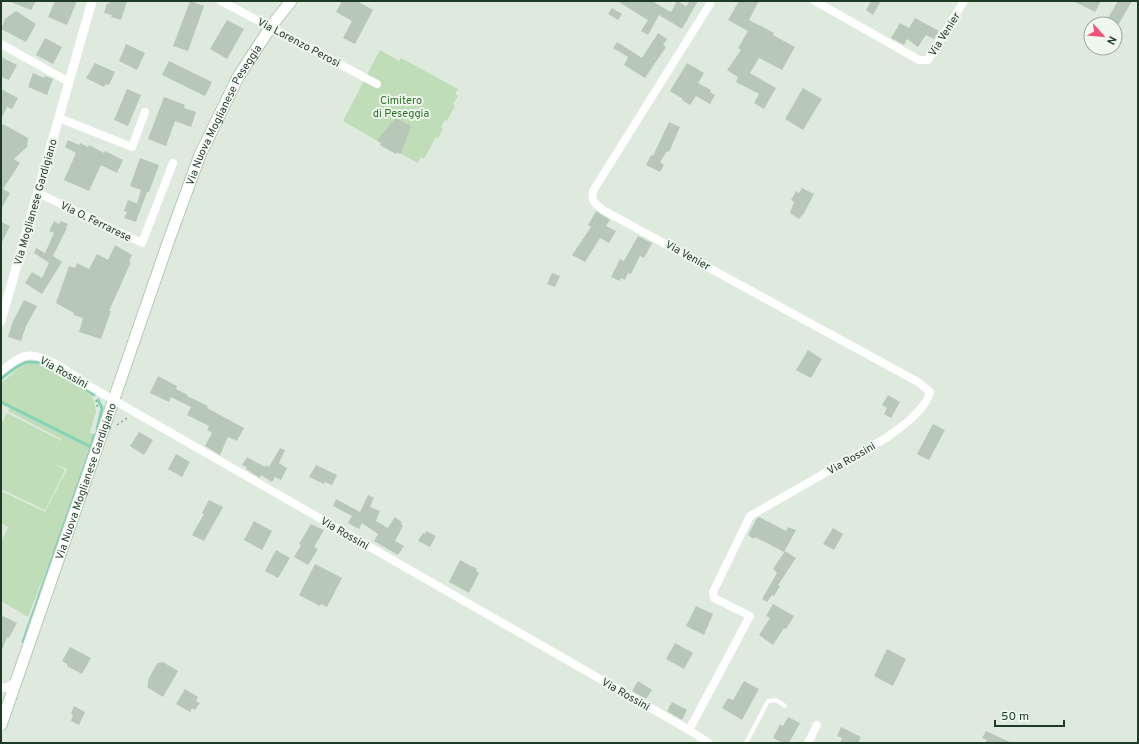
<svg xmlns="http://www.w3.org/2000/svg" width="1139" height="744" font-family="Overpass,sans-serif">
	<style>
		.green { fill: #bfddb6 }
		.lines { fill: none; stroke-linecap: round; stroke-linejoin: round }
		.stream { stroke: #84d2b7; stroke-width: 3 }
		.building { fill: #b7c8b9 }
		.secondary-casing { stroke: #b2cab5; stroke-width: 13 }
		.path { stroke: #7eaf87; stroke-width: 1.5; stroke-dasharray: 2 3; stroke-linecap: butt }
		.service { stroke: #fff; stroke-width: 4 }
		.minor { stroke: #fff; stroke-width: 8 }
		.tertiary { stroke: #fff; stroke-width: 9 }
		.secondary { stroke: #fff; stroke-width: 11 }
		.labels { text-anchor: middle; stroke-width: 4; stroke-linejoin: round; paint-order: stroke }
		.street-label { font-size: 11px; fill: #1f3b26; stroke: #eff7ef }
		.park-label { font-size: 11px; fill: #317229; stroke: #eff7ef }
	</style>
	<rect width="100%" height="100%" fill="#dfeadf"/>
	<g class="green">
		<path d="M 380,50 L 399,61 L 401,58 L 458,89 L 455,94 L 458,96 L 453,104 L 455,106 L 447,121 L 445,120 L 441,127 L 443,129 L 438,138 L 436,137 L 424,159 L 421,157 L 418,163 L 397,152 L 396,154 L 380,145 L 381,143 L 343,121 Z"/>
		<path d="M 30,363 L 40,364 L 55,371 L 92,396 L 95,405 L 96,412 L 90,432 L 93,435 L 53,552 L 28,617 L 1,601 L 1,543 L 8,527 L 1,523 L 1,491 L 45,512 L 67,469 L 55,464 L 65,470 L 45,510 L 1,489 L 1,425 L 7,413 L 60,440 L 49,461 L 61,439 L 8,411 L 9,408 L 1,404 L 1,383 L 22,366 Z"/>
	</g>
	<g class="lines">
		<g class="stream">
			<path d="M 1,379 C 8,373 21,362 30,362 C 47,360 79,385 94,395"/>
			<path d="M 1,402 L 91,447 L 23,642"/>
			<path d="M 97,429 L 102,408 L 98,400"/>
			<path d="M 91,447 L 94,435"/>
		</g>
	</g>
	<g class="building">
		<path d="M 8,1 L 36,1 L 31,10 Z"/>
		<path d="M 55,1 L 77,1 L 67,25 L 48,17 Z"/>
		<path d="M 110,1 L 127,1 L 121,20 L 111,17 L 112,15 L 104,13 L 107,3 L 109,4 Z"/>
		<path d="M 190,1 L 204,6 L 188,51 L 173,46 Z"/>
		<path d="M 342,1 L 357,1 L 373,10 L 355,44 L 343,38 L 352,21 L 336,12 Z"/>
		<path d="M 617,1 L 652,1 L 671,12 L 677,1 L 686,6 L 690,1 L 698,1 L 682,29 L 659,15 L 648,35 L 641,31 L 648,20 Z"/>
		<path d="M 739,1 L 759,1 L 749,20 L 774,33 L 773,35 L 795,47 L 782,70 L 759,58 L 750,73 L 776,88 L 764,109 L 754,103 L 759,94 L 736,82 L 738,77 L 727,70 L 741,50 L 738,48 L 748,31 L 728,20 Z"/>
		<path d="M 871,1 L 881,1 L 873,15 L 866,10 Z"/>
		<path d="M 1073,1 L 1101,1 L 1095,12 Z"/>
		<path d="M 1118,1 L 1132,1 L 1117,27 L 1115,26 L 1115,24 L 1111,24 L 1106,21 Z"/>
		<path d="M 612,8 L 622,14 L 618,20 L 608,14 Z"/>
		<path d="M 16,11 L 36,24 L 26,42 L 1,29 L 5,19 Z"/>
		<path d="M 915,18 L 939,31 L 934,39 L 926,35 L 918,47 L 907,39 L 904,45 L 891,38 L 900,23 L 909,28 Z"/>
		<path d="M 227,20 L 244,29 L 227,59 L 210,49 Z"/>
		<path d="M 658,33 L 667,39 L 663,45 L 666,47 L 645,78 L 624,65 L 628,57 L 613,48 L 617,42 L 642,58 Z"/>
		<path d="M 45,38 L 62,47 L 53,64 L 36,55 Z"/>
		<path d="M 126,44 L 145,53 L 137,70 L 119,61 Z"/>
		<path d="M 1,57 L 17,65 L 9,80 L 1,77 Z"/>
		<path d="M 169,61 L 212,82 L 205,96 L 162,75 Z"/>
		<path d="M 95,63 L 115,72 L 109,85 L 106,84 L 104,87 L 86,78 Z"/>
		<path d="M 687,63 L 704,73 L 698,83 L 711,90 L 710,92 L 715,95 L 710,104 L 696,96 L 690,105 L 682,100 L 683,99 L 670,91 Z"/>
		<path d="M 33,73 L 44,78 L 45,76 L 53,79 L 47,95 L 28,87 Z"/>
		<path d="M 803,88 L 822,99 L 803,130 L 785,119 Z"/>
		<path d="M 1,89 L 18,98 L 12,109 L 7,107 L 1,119 Z"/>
		<path d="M 127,89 L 141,95 L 128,126 L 114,120 Z"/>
		<path d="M 164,97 L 185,105 L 184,108 L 196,112 L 191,127 L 175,121 L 166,146 L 148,139 Z"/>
		<path d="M 396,118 L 411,126 L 401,154 L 397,152 L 396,154 L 380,145 L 381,143 L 377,140 Z"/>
		<path d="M 669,122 L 680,127 L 669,152 L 667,151 L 660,162 L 664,165 L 660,172 L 646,165 L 651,155 L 653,156 Z"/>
		<path d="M 3,124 L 28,138 L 27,147 L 14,159 L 20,163 L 3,189 L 10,193 L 1,209 L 1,128 Z"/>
		<path d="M 68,140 L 79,145 L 80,143 L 88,147 L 89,145 L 104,153 L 105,151 L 123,160 L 117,173 L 101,165 L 89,191 L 64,180 L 76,153 L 65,147 Z"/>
		<path d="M 140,158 L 159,165 L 149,192 L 147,192 L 136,222 L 124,218 L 127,212 L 124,211 L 128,200 L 141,205 L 137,203 L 141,190 L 130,186 Z"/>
		<path d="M 802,188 L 814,194 L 803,215 L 802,215 L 799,219 L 790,213 L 794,202 L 791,200 L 796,191 L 799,193 Z"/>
		<path d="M 596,211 L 610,220 L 606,226 L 616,231 L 609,243 L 600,238 L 585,262 L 572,255 L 591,227 L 588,225 Z"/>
		<path d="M 54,221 L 59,224 L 61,221 L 68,224 L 66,227 L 67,228 L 53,256 L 62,262 L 42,294 L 25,283 L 32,272 L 42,278 L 49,263 L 34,253 L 36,248 L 45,253 L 54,233 L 49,231 Z"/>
		<path d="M 1,222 L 10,226 L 1,244 Z"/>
		<path d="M 638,236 L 652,243 L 644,258 L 640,256 L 631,274 L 628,273 L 625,280 L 621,278 L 620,281 L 611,277 L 620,259 L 624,261 Z"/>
		<path d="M 115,245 L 132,255 L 129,262 L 131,262 L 109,311 L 111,311 L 101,339 L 79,332 L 83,318 L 73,315 L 74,313 L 56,303 L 69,266 L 75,268 L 77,263 L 89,269 L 97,254 L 108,260 Z"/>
		<path d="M 552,273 L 560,276 L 555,287 L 547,284 Z"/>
		<path d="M 24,300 L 37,306 L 26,326 L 21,341 L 8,337 L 13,321 Z"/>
		<path d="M 808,350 L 822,359 L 811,378 L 796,370 Z"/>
		<path d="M 158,376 L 177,386 L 176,389 L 188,395 L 187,396 L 208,406 L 207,408 L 244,428 L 237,441 L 228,437 L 220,455 L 205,446 L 212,433 L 207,430 L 209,426 L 187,415 L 191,407 L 171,397 L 169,402 L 150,393 Z"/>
		<path d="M 888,395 L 900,402 L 891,418 L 884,414 L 887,408 L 882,405 Z"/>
		<path d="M 933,424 L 945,430 L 929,460 L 917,454 Z"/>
		<path d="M 139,432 L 153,440 L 144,455 L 130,446 Z"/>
		<path d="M 280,448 L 285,450 L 279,463 L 287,468 L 281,480 L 275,477 L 272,482 L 261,475 L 260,478 L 246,469 L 247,467 L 242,465 L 247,457 L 265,467 L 266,465 L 269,467 Z"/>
		<path d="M 176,454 L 190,462 L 182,477 L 168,469 Z"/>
		<path d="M 316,465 L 337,475 L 332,485 L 325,482 L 324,484 L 309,477 Z"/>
		<path d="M 368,495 L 374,498 L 370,507 L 380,511 L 376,521 L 388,528 L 395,517 L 402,522 L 401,524 L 403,526 L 395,541 L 404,546 L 398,555 L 374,541 L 378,534 L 362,523 L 359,529 L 348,523 L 352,516 L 333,506 L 336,499 L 360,512 Z"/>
		<path d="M 209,500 L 223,507 L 204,541 L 192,535 L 204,514 L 202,513 Z"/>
		<path d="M 759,517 L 786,531 L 788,527 L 796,530 L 784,552 L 755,537 L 754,539 L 748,535 L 757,518 Z"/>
		<path d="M 254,521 L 272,531 L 262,550 L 244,540 Z"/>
		<path d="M 311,524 L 324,530 L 314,547 L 318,549 L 308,565 L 294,557 L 301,545 L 299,544 Z"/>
		<path d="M 833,528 L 843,534 L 834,550 L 823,544 Z"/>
		<path d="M 426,531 L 436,536 L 430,547 L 418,541 L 423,533 L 425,534 Z"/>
		<path d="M 276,550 L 290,558 L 278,578 L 265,571 Z"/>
		<path d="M 785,551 L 796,558 L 778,585 L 780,586 L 774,596 L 772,595 L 767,602 L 762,599 L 777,573 L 773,569 Z"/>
		<path d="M 460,560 L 477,569 L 476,571 L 479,573 L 469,593 L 449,582 Z"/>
		<path d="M 315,564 L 342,578 L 327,607 L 321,604 L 320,606 L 299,595 Z"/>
		<path d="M 773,604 L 794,616 L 786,629 L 784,628 L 773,645 L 759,635 L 770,618 L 766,616 Z"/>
		<path d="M 696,606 L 713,614 L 704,635 L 686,626 Z"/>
		<path d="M 1,615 L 17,623 L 9,638 L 7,637 L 2,650 L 1,650 Z"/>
		<path d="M 675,643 L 693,653 L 684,669 L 666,659 Z"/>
		<path d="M 70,647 L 91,658 L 82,674 L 67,666 L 67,664 L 62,661 Z"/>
		<path d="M 887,649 L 906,659 L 893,686 L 874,676 Z"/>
		<path d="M 163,662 L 178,671 L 163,697 L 147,687 L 148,685 L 148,680 L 155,667 L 158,663 Z"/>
		<path d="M 638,681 L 652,690 L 646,699 L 632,691 Z"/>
		<path d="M 744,681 L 759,689 L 742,720 L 722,708 L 728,698 L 733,700 Z"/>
		<path d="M 185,689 L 198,697 L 196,701 L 200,703 L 195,710 L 192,708 L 190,712 L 176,704 Z"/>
		<path d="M 672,702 L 687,710 L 682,720 L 667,711 Z"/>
		<path d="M 74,706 L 85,712 L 79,725 L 71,721 L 73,715 L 71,714 Z"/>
		<path d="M 788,717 L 800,723 L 789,743 L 783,743 L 773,738 L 780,724 L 783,726 Z"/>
		<path d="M 841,727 L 861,737 L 858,743 L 840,743 L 842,738 L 837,736 Z"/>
		<path d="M 986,731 L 1012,743 L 985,743 L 987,740 L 982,738 Z"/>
	</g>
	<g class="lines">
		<defs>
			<g id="secondary">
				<path id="s1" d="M 1,725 L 170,237 L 200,155 L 238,77 L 272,25 L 291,1"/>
			</g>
		</defs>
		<use href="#secondary" class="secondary-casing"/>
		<g class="path">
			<path d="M 96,400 L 98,410"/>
			<path d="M 117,425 L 127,418"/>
		</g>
		<path class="service" d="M 746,743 L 768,701 L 776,700 L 785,706"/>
		<g class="minor">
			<path d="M 221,1 L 377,84"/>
			<path d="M 815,1 L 919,60 L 928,60 L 964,1"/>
			<path d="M 1,44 L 69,82"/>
			<path d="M 59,118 L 132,147 L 145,112"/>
			<path d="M 38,193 L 142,243 L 173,163"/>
			<path d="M 1,371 C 9,366 16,358 25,356 C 43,351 76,377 91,387 L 689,730 L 709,743"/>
			<path d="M 1,687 L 7,688 L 16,681"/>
			<path d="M 689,730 L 750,616 L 714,598 L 713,592 L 750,516 L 886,438 C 901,427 925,411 930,392 L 918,382 L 603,210 C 595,203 591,202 593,191 L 710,4 L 710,1"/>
			<path d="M 808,743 L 817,725"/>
		</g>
		<path class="tertiary" d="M 1,321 L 92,1"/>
		<use href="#secondary" class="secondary"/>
	</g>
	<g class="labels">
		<g class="street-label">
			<text transform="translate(944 34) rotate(-58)" y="4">Via Venier</text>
			<text transform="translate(299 42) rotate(28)" y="4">Via Lorenzo Perosi</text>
			<text dy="4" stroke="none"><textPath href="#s1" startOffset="650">Via Nuova Moglianese Peseggia</textPath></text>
			<text transform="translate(35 202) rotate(-74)" y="4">Via Moglianese Gardigiano</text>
			<text transform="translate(96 221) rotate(26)" y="4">Via O. Ferrarese</text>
			<text transform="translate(688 255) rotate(29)" y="4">Via Venier</text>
			<text transform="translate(64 372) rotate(29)" y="4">Via Rossini</text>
			<text transform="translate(851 458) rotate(-30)" y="4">Via Rossini</text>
			<text dy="4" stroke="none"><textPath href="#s1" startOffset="258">Via Nuova Moglianese Gardigiano</textPath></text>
			<text transform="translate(345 533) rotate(30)" y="4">Via Rossini</text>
			<text transform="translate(626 694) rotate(30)" y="4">Via Rossini</text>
		</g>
		<g class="park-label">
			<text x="401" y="104">Cimitero<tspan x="401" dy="13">di Peseggia</tspan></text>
		</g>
	</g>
	<rect width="1139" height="744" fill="none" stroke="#1f3b26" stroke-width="4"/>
	<g transform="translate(1103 36) rotate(117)"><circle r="19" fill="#eff7ef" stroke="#9cac9f"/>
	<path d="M0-3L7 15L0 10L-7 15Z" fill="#f5527b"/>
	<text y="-6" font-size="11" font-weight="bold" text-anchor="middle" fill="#1f3b26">N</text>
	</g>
	<path d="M995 720v6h69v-6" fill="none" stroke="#1f3b26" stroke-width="2"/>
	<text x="1001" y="720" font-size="12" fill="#1f3b26" stroke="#eff7ef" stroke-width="3" paint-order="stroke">50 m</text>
</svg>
